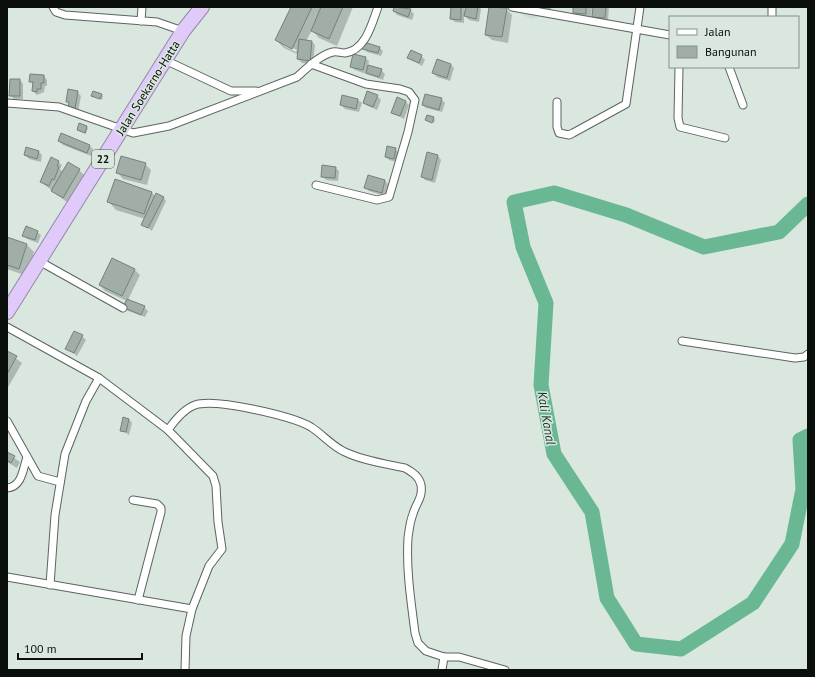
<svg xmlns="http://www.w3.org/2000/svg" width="815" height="677" font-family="'PT Sans',sans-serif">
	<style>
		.built { fill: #c8ddd2 }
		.shadow { fill: #0003; fill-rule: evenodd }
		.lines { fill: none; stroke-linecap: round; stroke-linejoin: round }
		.river { stroke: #6ab893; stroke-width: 15 }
		.building { fill: #a0aea6; stroke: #75817a }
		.street-casing { stroke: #59655f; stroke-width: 9 }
		.highway-casing { stroke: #9489a7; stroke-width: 16 }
		.street { stroke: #fff; stroke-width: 7 }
		.highway { stroke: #dfcafa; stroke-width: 14 }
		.labels { text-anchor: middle; stroke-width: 3; stroke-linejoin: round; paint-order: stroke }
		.shield { fill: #d9e7df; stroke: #48504b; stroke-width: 1 }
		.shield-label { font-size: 11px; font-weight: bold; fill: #0a0f0c }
		.street-label { font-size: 12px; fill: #0a0f0c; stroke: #d9e7df }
		.water-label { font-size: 13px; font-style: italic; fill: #0e3223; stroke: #d9e7df }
	</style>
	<rect width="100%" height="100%" fill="#d9e7df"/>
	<path class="built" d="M 508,7 L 550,7 L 549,14 L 531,19 Z"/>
	<g class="shadow">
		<path d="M 292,7 L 353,7 L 337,46 L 319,38 L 312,30 L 306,41 L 312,42 L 315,45 L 313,64 L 302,63 L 298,59 L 299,55 L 284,48 L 276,40 ZM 284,44 L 297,50 L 296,52 L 284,46 Z"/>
		<path d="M 395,7 L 410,10 L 414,14 L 412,20 L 397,15 L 394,11 Z"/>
		<path d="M 452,7 L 463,7 L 466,10 L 467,7 L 479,7 L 481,9 L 479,22 L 469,20 L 464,15 L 464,23 L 455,22 L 451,19 Z"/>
		<path d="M 490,7 L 506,9 L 512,15 L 508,43 L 492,40 L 486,35 Z"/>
		<path d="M 522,7 L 551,7 L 550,14 Z"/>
		<path d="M 574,7 L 592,7 L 591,19 L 580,18 L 574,13 Z"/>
		<path d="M 594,7 L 609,7 L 608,21 L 597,21 L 593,17 Z"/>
		<path d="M 379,47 L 383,51 L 381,56 L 367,52 L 363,48 Z"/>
		<path d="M 421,56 L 425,60 L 422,66 L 409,58 Z"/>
		<path d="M 365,58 L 369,61 L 368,66 L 381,70 L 385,74 L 383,80 L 355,70 L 351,67 Z"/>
		<path d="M 451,65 L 454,68 L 450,81 L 437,77 L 433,73 Z"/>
		<path d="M 44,76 L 47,80 L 47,86 L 45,86 L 44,92 L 37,95 L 33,91 L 34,85 L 30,81 Z"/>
		<path d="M 20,80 L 23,84 L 23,99 L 14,99 L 10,95 Z"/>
		<path d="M 77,92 L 81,96 L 78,112 L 67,101 Z"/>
		<path d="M 101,94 L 103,96 L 102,100 L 92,96 Z"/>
		<path d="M 343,96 L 358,100 L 362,103 L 359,112 L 345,109 L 341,105 Z"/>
		<path d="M 377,96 L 381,100 L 377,110 L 368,106 L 364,103 Z"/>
		<path d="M 441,99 L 445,103 L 442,112 L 426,108 L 423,105 Z"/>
		<path d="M 406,102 L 409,105 L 404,119 L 392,113 Z"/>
		<path d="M 434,118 L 435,120 L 434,123 L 427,120 Z"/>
		<path d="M 87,127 L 88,128 L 86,134 L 78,130 Z"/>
		<path d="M 59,141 L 90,146 L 93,149 L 91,156 L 63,145 Z"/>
		<path d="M 27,148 L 39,152 L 42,155 L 41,162 L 29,159 L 25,155 Z"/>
		<path d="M 395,149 L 399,153 L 397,162 L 389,160 L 386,157 Z"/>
		<path d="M 438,156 L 441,160 L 435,183 L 425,180 L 422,176 Z"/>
		<path d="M 58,162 L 62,165 L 60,169 L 63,172 L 79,170 L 85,176 L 68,203 L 41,182 Z"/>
		<path d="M 145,164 L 151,170 L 147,185 L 123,179 L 118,173 Z"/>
		<path d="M 335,168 L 339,171 L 338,181 L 326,180 L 322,176 Z"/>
		<path d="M 369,176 L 385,181 L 388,184 L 385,196 L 369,191 L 366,188 Z"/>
		<path d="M 151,192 L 156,197 L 163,197 L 166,201 L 152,231 L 142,224 L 145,219 L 116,210 L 109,202 Z"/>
		<path d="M 37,232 L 41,235 L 38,243 L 27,239 L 24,236 Z"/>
		<path d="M 7,238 L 27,245 L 34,252 L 27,276 L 7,269 Z"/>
		<path d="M 134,269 L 140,275 L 128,300 L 144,307 L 148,311 L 145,317 L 128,311 L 125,307 L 127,301 L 105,291 L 100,285 Z"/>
		<path d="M 82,336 L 86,340 L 77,356 L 66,348 Z"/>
		<path d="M 7,352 L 22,363 L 7,389 Z"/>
		<path d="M 129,419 L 132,423 L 129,435 L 121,430 Z"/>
		<path d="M 7,453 L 20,462 L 17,468 L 7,462 Z"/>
	</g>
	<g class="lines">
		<path class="river" d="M 808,204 L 779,232 L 704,247 L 626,215 L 554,193 L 514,202 L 523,247 L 546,303 L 541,385 L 554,454 L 592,512 L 607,598 L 636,644 L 681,649 L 753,603 L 792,544 L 803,489 L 800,440 L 808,436"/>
	</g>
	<g class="building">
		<path d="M 291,7 L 312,7 L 292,49 L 275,40 Z"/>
		<path d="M 321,7 L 343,7 L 329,39 L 311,31 Z"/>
		<path d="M 394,7 L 411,9 L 408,17 L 393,11 Z"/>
		<path d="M 451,7 L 461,7 L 461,20 L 450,19 Z"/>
		<path d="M 466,7 L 478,7 L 476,19 L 464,16 Z"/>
		<path d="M 489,7 L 507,8 L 502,37 L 485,35 Z"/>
		<path d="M 573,7 L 586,7 L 586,14 L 573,13 Z"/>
		<path d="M 593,7 L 606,7 L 605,18 L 592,17 Z"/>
		<path d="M 299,39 L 312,41 L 310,61 L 297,59 Z"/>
		<path d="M 364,42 L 380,47 L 378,53 L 362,49 Z"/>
		<path d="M 411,50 L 422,55 L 419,63 L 407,58 Z"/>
		<path d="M 353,54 L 366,57 L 363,70 L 350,67 Z"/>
		<path d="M 437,59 L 451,64 L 447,78 L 432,73 Z"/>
		<path d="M 368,65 L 382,69 L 379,77 L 366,73 Z"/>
		<path d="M 30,74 L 44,75 L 44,83 L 41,83 L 41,89 L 37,89 L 37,92 L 32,91 L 33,82 L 29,82 Z"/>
		<path d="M 10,79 L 20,79 L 20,96 L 9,96 Z"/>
		<path d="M 68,89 L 78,91 L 75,109 L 68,108 L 69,102 L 66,102 Z"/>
		<path d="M 93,91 L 102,94 L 100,99 L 91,96 Z"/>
		<path d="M 367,91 L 378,95 L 373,107 L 363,103 Z"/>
		<path d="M 425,94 L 442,98 L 439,110 L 422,105 Z"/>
		<path d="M 342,95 L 358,99 L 356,109 L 340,105 Z"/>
		<path d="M 397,97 L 406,101 L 400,116 L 391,113 Z"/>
		<path d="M 427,115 L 434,117 L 432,123 L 425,120 Z"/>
		<path d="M 79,123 L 87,126 L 85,133 L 77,130 Z"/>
		<path d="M 61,133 L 90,145 L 87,153 L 58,141 Z"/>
		<path d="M 387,146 L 396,148 L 394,159 L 385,157 Z"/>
		<path d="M 26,147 L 39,151 L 37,159 L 24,155 Z"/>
		<path d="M 427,152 L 438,155 L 432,180 L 421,177 Z"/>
		<path d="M 121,156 L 146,163 L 141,180 L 116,173 Z"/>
		<path d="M 51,157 L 59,161 L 57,166 L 59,167 L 54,180 L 52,179 L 49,186 L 40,182 Z"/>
		<path d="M 68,162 L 80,169 L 63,198 L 51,191 Z"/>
		<path d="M 322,165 L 336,167 L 335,178 L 321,177 Z"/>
		<path d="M 368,175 L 385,180 L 382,193 L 364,188 Z"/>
		<path d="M 115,179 L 152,192 L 144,214 L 107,202 Z"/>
		<path d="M 156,193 L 164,197 L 148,228 L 141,225 Z"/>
		<path d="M 26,226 L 38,231 L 35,240 L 22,236 Z"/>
		<path d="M 7,237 L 27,244 L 19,269 L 7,265 Z"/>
		<path d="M 112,258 L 135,269 L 122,296 L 99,285 Z"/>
		<path d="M 127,299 L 145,306 L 141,315 L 123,307 Z"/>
		<path d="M 74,331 L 83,335 L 74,353 L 65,349 Z"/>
		<path d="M 7,351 L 17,356 L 7,374 Z"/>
		<path d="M 123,417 L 129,419 L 126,432 L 120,431 Z"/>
		<path d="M 7,452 L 15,456 L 11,463 L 7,460 Z"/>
	</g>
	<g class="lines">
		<defs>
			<g id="street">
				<path d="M 53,7 L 56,12 L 65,15 L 157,22 L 183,31"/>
				<path d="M 512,7 L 670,35"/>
				<path d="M 772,17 L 772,7"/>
				<path d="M 141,21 L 142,7"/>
				<path d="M 165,60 L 231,91 L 256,91"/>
				<path d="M 311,64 L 366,84 L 400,89 L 409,92 L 415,100 L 408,132 L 389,197 L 377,200 L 316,185"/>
				<path d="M 679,67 L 678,118 L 680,127 L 725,138"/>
				<path d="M 729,67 L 743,105"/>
				<path d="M 557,102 L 557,127 L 559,133 L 569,135 L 573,133 L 626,104 L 640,7"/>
				<path d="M 7,103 L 59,107 L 133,133 L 169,126 L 297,77 C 307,68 320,55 333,52 C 337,51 341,53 345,53 C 366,50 372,23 378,7"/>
				<path d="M 39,261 L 123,308"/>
				<path d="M 7,327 L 99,378 L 168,430 C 175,420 184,409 195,405 C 215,398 292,416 311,427 C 322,434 331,445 343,451 C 360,460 386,464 405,468 C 412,472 419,476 421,485 C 423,498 416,503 413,514 C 410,521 409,530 408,538 C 406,570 411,601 415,633 L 418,643 L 426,651 L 444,657 L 459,657 L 505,670"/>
				<path d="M 682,341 L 795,358 L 804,357 L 808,354"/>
				<path d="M 7,421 L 38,476 L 60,482"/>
				<path d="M 168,430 L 213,476 L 216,486 L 218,522 L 222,549 L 209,566 L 192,609"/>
				<path d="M 7,488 C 22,487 23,469 27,457"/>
				<path d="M 133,500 L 157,504 L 161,508 L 161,512 L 138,600"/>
				<path d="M 7,577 L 192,609 L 186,636 L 185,670"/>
				<path d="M 50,585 L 55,515 L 65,454 L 86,401 L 99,378"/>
				<path d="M 442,670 L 444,657"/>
			</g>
			<path id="highway" d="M 7,312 L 183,31 L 202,7"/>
		</defs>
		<use href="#street" class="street-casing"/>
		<use href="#highway" class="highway-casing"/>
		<use href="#street" class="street"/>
		<use href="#highway" class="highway"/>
	</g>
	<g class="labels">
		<rect class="shield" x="92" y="150" width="22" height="18" rx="3"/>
		<g class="shield-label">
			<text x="103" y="163">22</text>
		</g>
		<g class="street-label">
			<text transform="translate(148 88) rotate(-58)" y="4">Jalan Soekarno-Hatta</text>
		</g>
		<g class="water-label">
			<text transform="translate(547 418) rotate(80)" y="5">Kali Kanal</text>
		</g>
	</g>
	<rect width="815" height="677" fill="none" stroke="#0a0f0c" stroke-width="16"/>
	<rect x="669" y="16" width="130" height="52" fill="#d9e7df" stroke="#86918b"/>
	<rect x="677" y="29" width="20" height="6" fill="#ffffff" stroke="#86918b"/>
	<text x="705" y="36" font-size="12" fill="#0a0f0c">Jalan</text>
	<rect x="677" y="46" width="20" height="12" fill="#a0aea6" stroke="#86918b"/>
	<text x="705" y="56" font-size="12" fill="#0a0f0c">Bangunan</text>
	<path d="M18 653v6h124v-6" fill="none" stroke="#0a0f0c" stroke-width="2"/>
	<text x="24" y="653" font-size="12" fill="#0a0f0c" stroke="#d9e7df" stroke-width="3" paint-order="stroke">100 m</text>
</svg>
